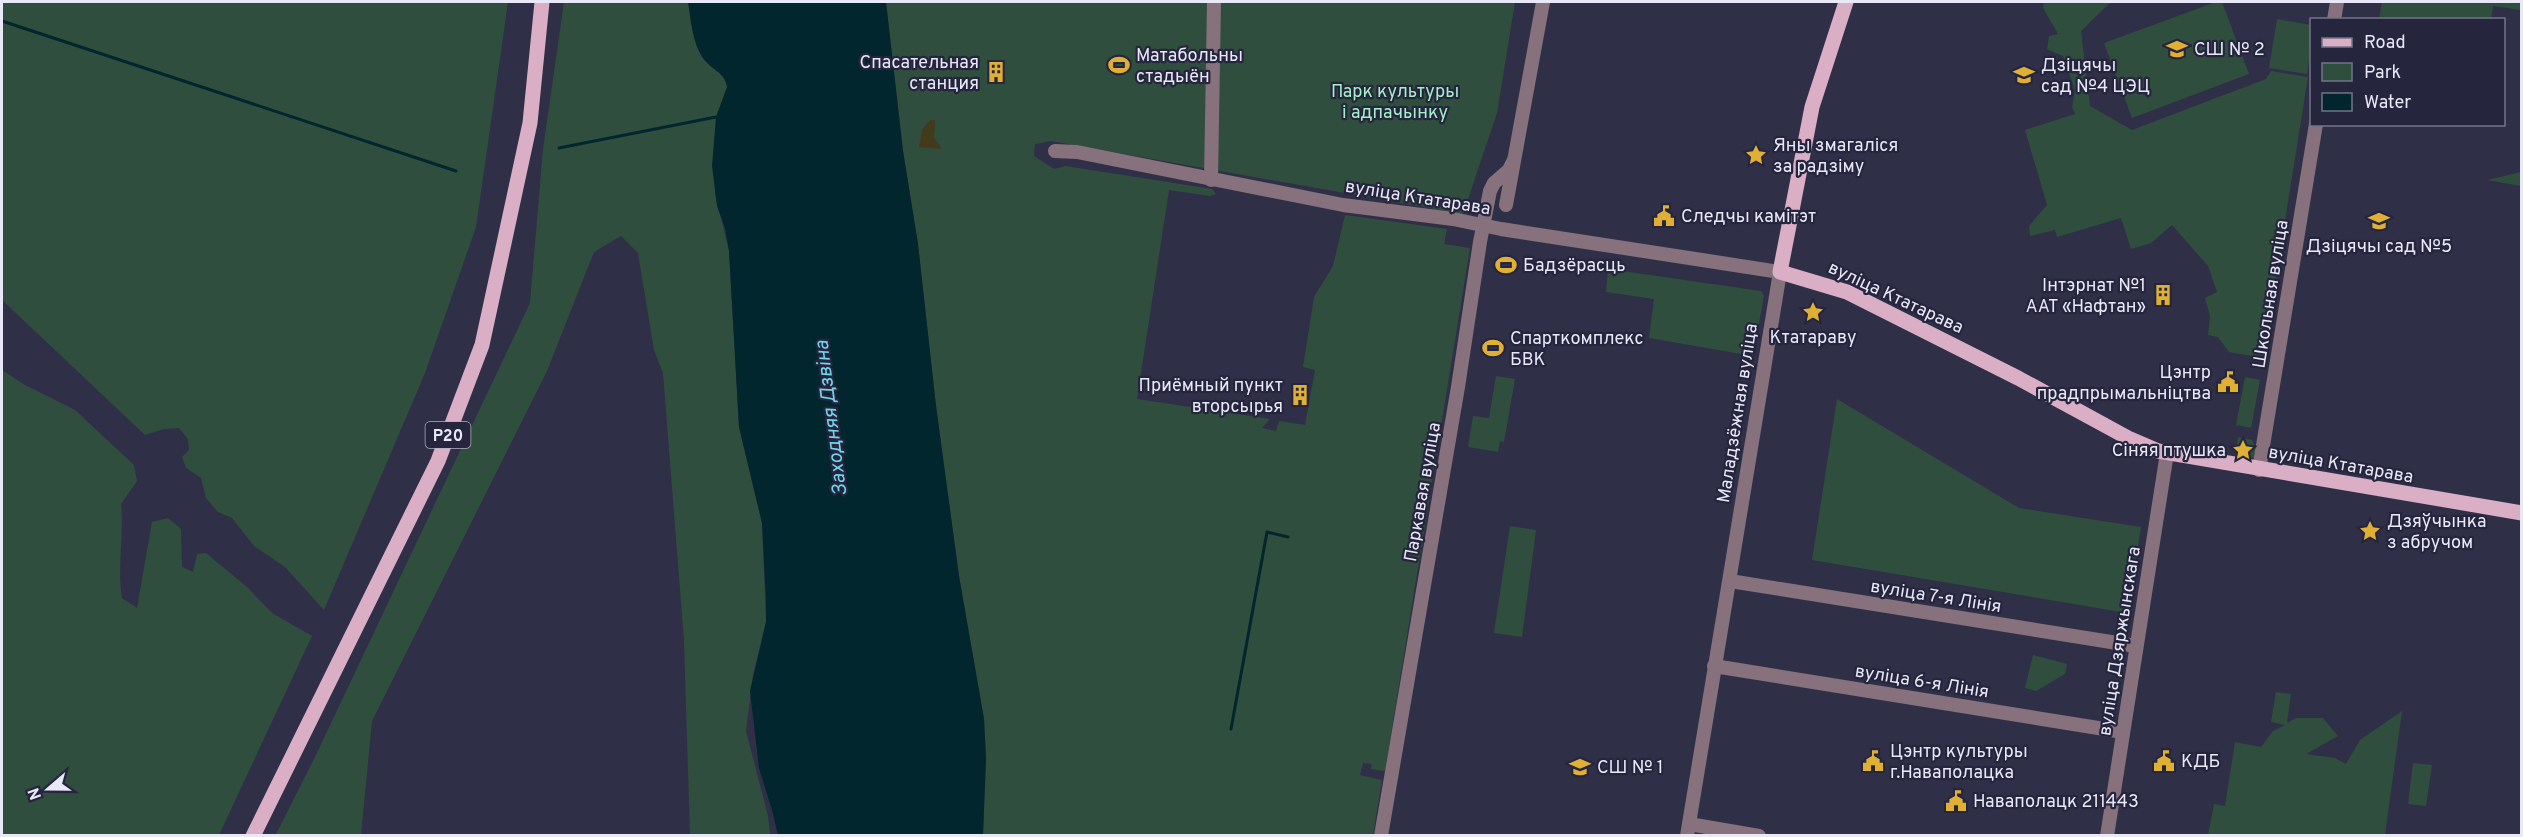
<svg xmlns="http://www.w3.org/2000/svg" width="2523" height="837" font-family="Overpass,sans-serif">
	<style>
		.green { fill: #304e3d }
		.sand { fill: #423a1a }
		.water { fill: #02262d }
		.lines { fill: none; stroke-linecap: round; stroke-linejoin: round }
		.stream { stroke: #02262d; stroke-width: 3 }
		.minor { stroke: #86717c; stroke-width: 14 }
		.major { stroke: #daafc5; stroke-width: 15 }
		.labels { text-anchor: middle; stroke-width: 4.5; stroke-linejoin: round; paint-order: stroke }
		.shield { fill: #26253e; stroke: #aeaec1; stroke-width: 1.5 }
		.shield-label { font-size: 16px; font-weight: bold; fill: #e8e8f9 }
		.poi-label { font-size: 18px; fill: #e8e8f9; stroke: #26253e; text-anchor: start }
		.park-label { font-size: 18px; fill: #a2f1c4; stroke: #26253e }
		.street-label { font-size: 18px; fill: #e8e8f9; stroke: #26253e }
		.water-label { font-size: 20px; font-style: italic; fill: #71d7ec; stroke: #26253e }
	</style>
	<rect width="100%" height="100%" fill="#302f48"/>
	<g class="green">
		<path d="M 2,2 L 508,2 L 476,227 L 425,373 L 324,610 L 285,567 L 254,546 L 232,518 L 218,512 L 206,498 L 201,478 L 186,468 L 182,457 L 189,450 L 188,439 L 179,428 L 164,429 L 145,435 L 2,300 Z"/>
		<path d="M 564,2 L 688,2 L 697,47 L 702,57 L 723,75 L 728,87 L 716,117 L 715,194 L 729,251 L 739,427 L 762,523 L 766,622 L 753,674 L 746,731 L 768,816 L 770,835 L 690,835 L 684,640 L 663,373 L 654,350 L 638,253 L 621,236 L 594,252 L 547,371 L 372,721 L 361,835 L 275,836 L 315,757 L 530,303 L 543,149 Z"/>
		<path d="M 886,2 L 1515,2 L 1497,113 L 1463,214 L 1051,141 L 1035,144 L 1034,156 L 1054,169 L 1066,166 L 1212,189 L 1216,194 L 1210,196 L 1169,190 L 1137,399 L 1270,419 L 1262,428 L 1276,431 L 1279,421 L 1305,425 L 1315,370 L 1303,367 L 1314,297 L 1333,266 L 1345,215 L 1447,229 L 1444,244 L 1470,248 L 1385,771 L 1371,769 L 1372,764 L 1363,763 L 1360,775 L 1382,780 L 1373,835 L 983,835 L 986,758 L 984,719 L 959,576 L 936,406 L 918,244 L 903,151 Z"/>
		<path d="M 2044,2 L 2111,2 L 2081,31 L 2090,106 L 2132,130 L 2266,79 L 2271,71 L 2308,77 L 2263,358 L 2229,352 L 2218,337 L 2208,335 L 2210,316 L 2205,298 L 2217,292 L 2208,266 L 2172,225 L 2151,243 L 2131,249 L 2121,218 L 2057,237 L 2055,230 L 2030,236 L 2029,226 L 2047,205 L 2025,130 L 2075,114 L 2072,107 L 2075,90 L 2063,56 L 2047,49 L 2049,36 L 2058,34 L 2043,8 Z"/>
		<path d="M 2216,2 L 2222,2 L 2249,74 L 2132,118 L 2104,43 Z"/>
		<path d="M 2382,2 L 2521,2 L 2521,10 L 2493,6 L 2491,19 L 2379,19 Z"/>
		<path d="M 2277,19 L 2311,25 L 2311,46 L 2307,74 L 2269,68 Z"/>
		<path d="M 2521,172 L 2521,186 L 2487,180 Z"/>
		<path d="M 1608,269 L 1761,291 L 1764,296 L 1753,356 L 1649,338 L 1654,299 L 1606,292 Z"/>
		<path d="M 2,370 L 25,385 L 75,410 L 134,465 L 137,481 L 121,504 C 124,535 117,567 122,598 L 137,608 L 152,522 L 168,518 L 181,529 L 182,567 L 193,572 L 197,554 L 206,553 L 247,587 L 272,613 L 312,636 L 219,835 L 2,835 Z"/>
		<path d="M 1496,376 L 1515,379 L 1504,442 L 1500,441 L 1498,452 L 1468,447 L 1473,416 L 1489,418 Z"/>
		<path d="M 2245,377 L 2260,380 L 2251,428 L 2236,425 Z"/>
		<path d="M 1837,399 L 2019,508 L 2141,527 L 2127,613 L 1812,560 Z"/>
		<path d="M 2238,437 L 2252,440 L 2258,455 L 2256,458 L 2235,457 Z"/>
		<path d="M 1510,526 L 1536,530 L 1522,637 L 1494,633 Z"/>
		<path d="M 2033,655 L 2067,664 L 2065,674 L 2036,691 L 2025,688 Z"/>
		<path d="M 2276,692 L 2291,694 L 2287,723 L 2296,718 L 2323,718 L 2338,736 L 2306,754 L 2335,758 L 2346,764 L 2360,740 L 2402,711 L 2385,835 L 2208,835 L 2214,804 L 2225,806 L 2235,742 L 2261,747 L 2273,731 L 2285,725 L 2271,722 Z"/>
		<path d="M 2413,763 L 2432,765 L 2426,806 L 2408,804 Z"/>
	</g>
	<path class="sand" d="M 930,120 L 935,120 L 934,138 L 942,149 L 919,147 L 922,130 Z"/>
	<path class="water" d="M 688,2 L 886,2 L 903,151 L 918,244 L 936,406 L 959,576 L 984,719 L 986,758 L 983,835 L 778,835 L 772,810 L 759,768 L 750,691 L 766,622 L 766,600 L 762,523 L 739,427 L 729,251 L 725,228 L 717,206 L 712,166 L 716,117 L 727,87 C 725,72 711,70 703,58 C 692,42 691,20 688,2 Z"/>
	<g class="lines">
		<g class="stream">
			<path d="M 2,21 L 456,171"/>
			<path d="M 559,148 L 716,117"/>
			<path d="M 1231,729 L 1267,532 L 1288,537"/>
		</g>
		<g class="minor">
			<path d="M 2334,20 L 2337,2"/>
			<path d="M 1055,151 L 1077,152 L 1343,205 L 1453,219 L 1501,229 L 1780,272 L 1687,836"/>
			<path d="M 1211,180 L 1214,2"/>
			<path d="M 1506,205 L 1543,2"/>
			<path d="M 2259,470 L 2316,124"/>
			<path d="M 1730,581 L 2136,646"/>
			<path d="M 1714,666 L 2123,732"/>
			<path d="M 1689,824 L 1759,836"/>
			<path d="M 1381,836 L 1458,387 L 1480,242 L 1490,191 L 1494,183 L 1509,170 L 1513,162"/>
			<path d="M 2107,836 L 2167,453"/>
		</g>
		<g class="major">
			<path d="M 1846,2 L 1812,107 L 1780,272 L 1847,292 L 2018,378 L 2130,439 L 2158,451 L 2522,513"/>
			<path d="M 253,836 L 438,461 L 482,345 L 530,123 L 542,2"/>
		</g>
	</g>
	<defs>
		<symbol id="school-bare" viewBox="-9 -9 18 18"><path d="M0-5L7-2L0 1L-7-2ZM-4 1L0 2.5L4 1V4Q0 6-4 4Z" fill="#dfb034" stroke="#26253e" stroke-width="2.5" paint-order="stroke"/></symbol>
		<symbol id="stadium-bare" viewBox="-9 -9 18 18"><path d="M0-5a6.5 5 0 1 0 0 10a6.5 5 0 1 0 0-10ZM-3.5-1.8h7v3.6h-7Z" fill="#dfb034" stroke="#26253e" stroke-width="2.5" paint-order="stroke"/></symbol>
		<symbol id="building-bare" viewBox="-9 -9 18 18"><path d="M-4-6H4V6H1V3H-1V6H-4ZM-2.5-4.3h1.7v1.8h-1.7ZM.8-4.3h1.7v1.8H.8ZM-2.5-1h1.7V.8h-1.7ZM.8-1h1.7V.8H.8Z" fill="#dfb034" stroke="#26253e" stroke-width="2.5" paint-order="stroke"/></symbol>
		<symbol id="sight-bare" viewBox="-9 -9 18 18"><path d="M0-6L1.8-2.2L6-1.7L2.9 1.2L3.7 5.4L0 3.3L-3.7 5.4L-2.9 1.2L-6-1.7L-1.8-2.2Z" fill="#dfb034" stroke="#26253e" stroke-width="2.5" paint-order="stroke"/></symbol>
		<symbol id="civic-bare" viewBox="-9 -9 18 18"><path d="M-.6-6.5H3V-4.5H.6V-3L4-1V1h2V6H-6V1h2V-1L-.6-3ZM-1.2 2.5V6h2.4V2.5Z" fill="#dfb034" stroke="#26253e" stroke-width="2.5" paint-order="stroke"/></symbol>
	</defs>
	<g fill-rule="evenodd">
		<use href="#school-bare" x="2162" y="34" width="30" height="30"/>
		<use href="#stadium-bare" x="1104" y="50" width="30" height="30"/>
		<use href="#building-bare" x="981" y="57" width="30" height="30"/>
		<use href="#school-bare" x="2009" y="60" width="30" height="30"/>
		<use href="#sight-bare" x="1741" y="140" width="30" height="30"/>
		<use href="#civic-bare" x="1649" y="201" width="30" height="30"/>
		<use href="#school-bare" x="2364" y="206" width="30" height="30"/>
		<use href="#stadium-bare" x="1491" y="250" width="30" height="30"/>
		<use href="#building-bare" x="2148" y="280" width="30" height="30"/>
		<use href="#sight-bare" x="1798" y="297" width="30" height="30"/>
		<use href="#stadium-bare" x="1478" y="333" width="30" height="30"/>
		<use href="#civic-bare" x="2213" y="367" width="30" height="30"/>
		<use href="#building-bare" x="1285" y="380" width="30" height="30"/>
		<use href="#sight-bare" x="2228" y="435" width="30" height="30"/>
		<use href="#sight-bare" x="2355" y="516" width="30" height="30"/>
		<use href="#civic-bare" x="1858" y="746" width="30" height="30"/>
		<use href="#civic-bare" x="2149" y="746" width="30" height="30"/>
		<use href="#school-bare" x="1565" y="752" width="30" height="30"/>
		<use href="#civic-bare" x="1941" y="786" width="30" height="30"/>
	</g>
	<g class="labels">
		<rect class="shield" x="425.5" y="422" width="45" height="26" rx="4.5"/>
		<g class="shield-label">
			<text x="448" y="441">Р20</text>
		</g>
		<g class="poi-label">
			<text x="2194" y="55">СШ № 2</text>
			<text x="1136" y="61">Матабольны<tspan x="1136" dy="21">стадыён</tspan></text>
			<text x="979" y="68" text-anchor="end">Спасательная<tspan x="979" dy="21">станция</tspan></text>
			<text x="2041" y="71">Дзіцячы<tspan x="2041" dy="21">сад №4 ЦЭЦ</tspan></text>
			<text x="1773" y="151">Яны змагаліся<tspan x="1773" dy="21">за радзіму</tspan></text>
			<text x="1681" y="222">Следчы камітэт</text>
			<text x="2379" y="252" text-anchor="middle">Дзіцячы сад №5</text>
			<text x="1523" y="271">Бадзёрасць</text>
			<text x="2146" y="291" text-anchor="end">Інтэрнат №1<tspan x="2146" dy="21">ААТ «Нафтан»</tspan></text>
			<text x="1813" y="343" text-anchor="middle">Ктатараву</text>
			<text x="1510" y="344">Спарткомплекс<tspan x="1510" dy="21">БВК</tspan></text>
			<text x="2211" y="378" text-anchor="end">Цэнтр<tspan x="2211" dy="21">прадпрымальніцтва</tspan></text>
			<text x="1283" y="391" text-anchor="end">Приёмный пункт<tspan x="1283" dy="21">вторсырья</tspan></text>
			<text x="2226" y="456" text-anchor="end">Сіняя птушка</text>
			<text x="2387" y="527">Дзяўчынка<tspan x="2387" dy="21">з абручом</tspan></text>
			<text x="1890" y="757">Цэнтр культуры<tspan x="1890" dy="21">г.Наваполацка</tspan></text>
			<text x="2181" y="767">КДБ</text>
			<text x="1597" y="773">СШ № 1</text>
			<text x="1973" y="807">Наваполацк 211443</text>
		</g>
		<g class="park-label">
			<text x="1395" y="97">Парк культуры<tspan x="1395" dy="21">і адпачынку</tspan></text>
		</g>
		<g class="street-label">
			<text transform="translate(1418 197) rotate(9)" y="6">вуліца Ктатарава</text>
			<text transform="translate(2270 294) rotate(-81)" y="6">Школьная вуліца</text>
			<text transform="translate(1896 297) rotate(25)" y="6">вуліца Ктатарава</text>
			<text transform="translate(1737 413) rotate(-81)" y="6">Маладзёжная вуліца</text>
			<text transform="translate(2341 464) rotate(10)" y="6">вуліца Ктатарава</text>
			<text transform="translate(1422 492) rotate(-80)" y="6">Паркавая вуліца</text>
			<text transform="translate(1936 596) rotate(9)" y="6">вуліца 7-я Лінія</text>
			<text transform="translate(2119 641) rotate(-81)" y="6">вуліца Дзяржынскага</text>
			<text transform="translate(1922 681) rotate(9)" y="6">вуліца 6-я Лінія</text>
		</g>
		<g class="water-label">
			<text transform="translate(830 418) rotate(-97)" y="7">Заходняя Дзвіна</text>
		</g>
	</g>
	<rect width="2523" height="837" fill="none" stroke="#e8e8f9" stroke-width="6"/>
	<rect x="2310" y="18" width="195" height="108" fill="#26253e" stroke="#747389" stroke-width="1.5"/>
	<rect x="2322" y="38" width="30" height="9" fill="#daafc5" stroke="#747389" stroke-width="1.5"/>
	<text x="2364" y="48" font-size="18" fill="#e8e8f9">Road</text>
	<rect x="2322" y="63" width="30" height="18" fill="#304e3d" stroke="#747389" stroke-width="1.5"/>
	<text x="2364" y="78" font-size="18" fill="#e8e8f9">Park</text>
	<rect x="2322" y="93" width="30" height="18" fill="#02262d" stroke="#747389" stroke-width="1.5"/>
	<text x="2364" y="108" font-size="18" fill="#e8e8f9">Water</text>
	<g transform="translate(48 789) rotate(250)" stroke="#26253e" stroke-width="4.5" paint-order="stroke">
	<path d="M0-4.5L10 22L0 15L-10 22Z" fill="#e8e8f9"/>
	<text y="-9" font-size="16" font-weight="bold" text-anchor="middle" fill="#e8e8f9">N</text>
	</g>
</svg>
